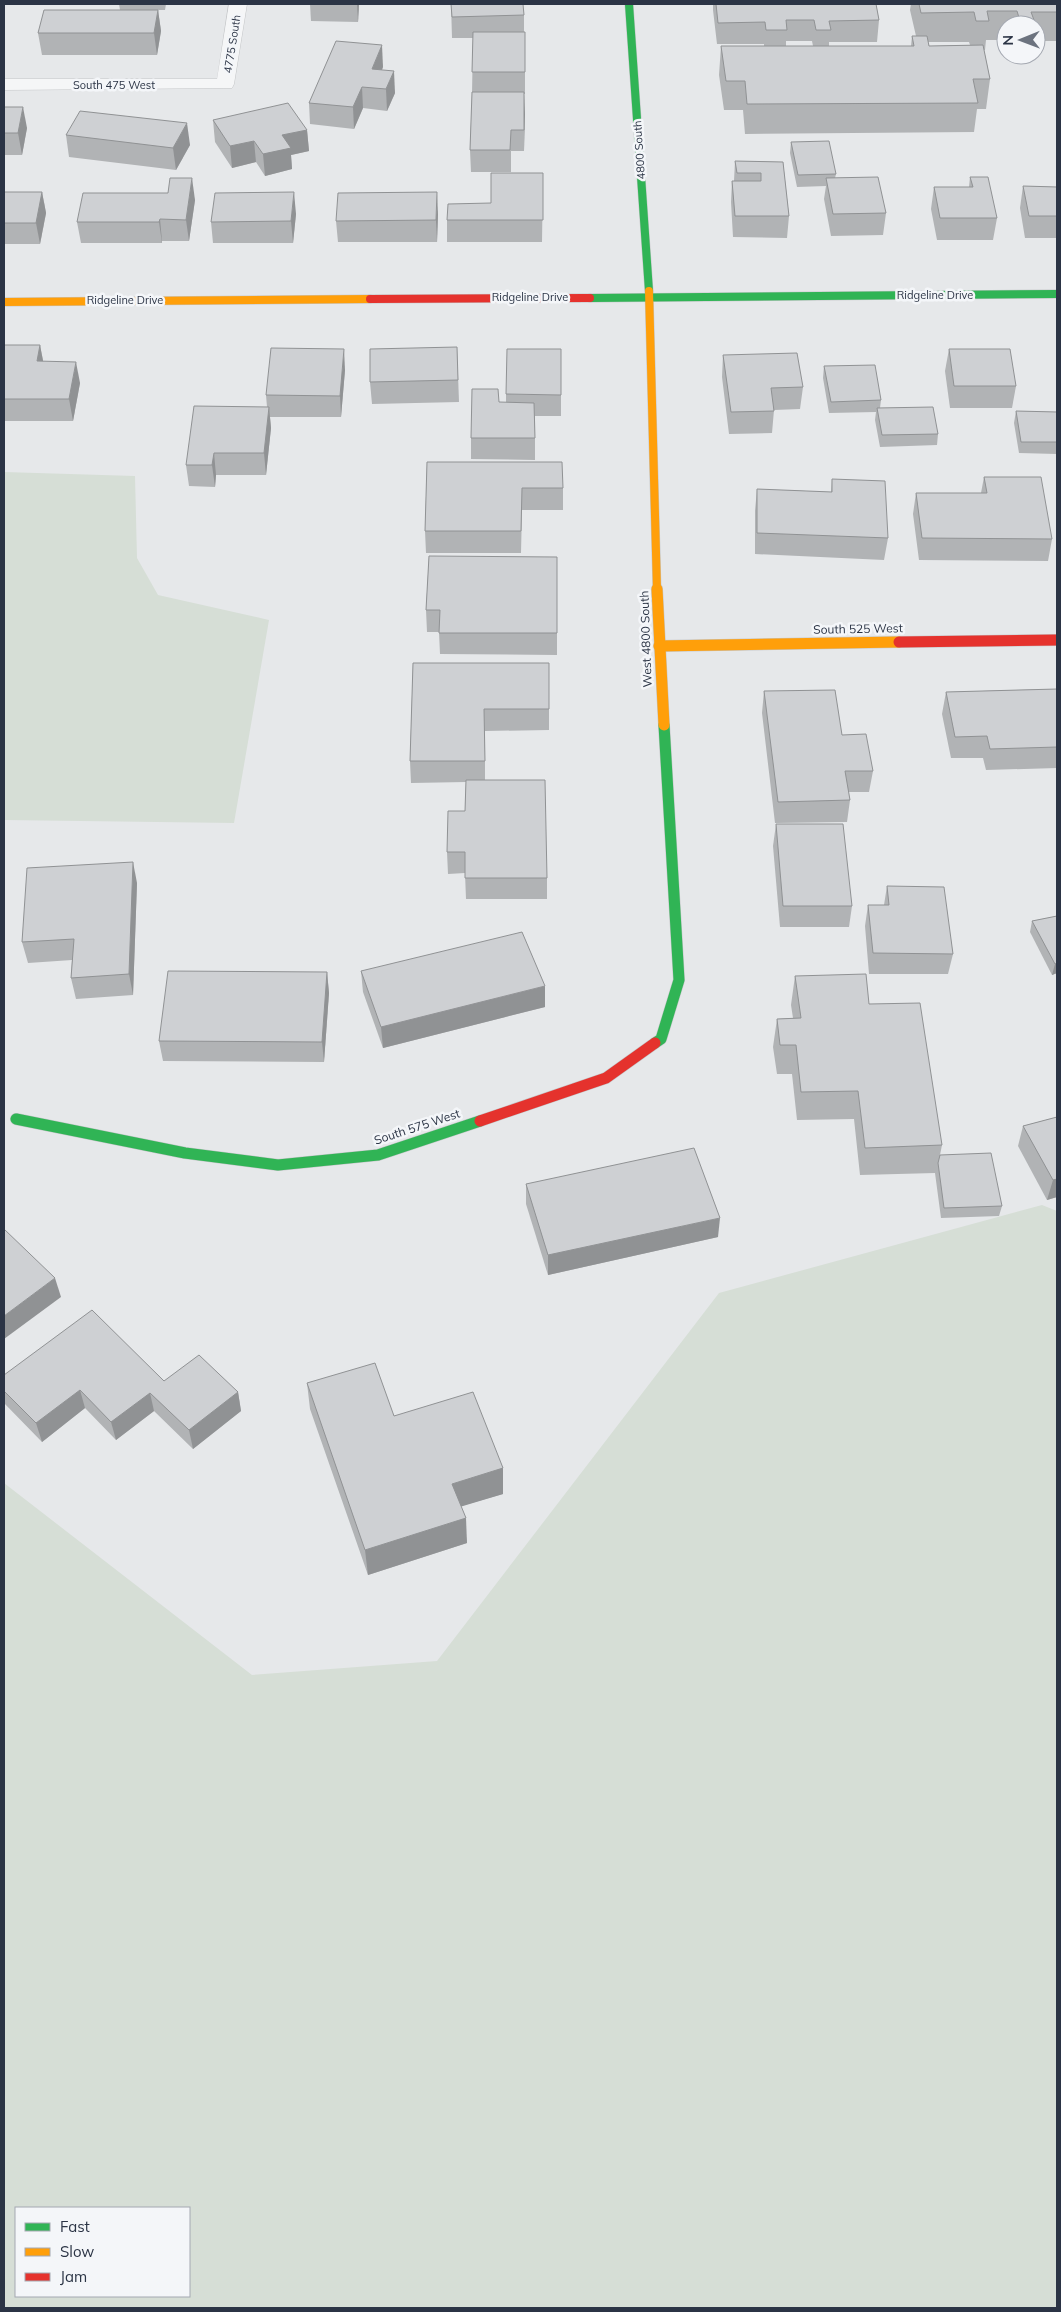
<svg xmlns="http://www.w3.org/2000/svg" width="1061" height="2312" font-family="Mulish,sans-serif">
	<style>
		.green { fill: #d6ded6; fill-rule: evenodd }
		.lines { fill: none; stroke-linecap: round; stroke-linejoin: round }
		.street-casing { stroke: #c4c6c8; stroke-width: 1 }
		.fast-far1-casing { stroke: #c4c6c8; stroke-width: 9 }
		.fast-casing { stroke: #c4c6c8; stroke-width: 12 }
		.slow-far1-casing { stroke: #c4c6c8; stroke-width: 9 }
		.slow-casing { stroke: #c4c6c8; stroke-width: 12 }
		.jam-far1-casing { stroke: #c4c6c8; stroke-width: 9 }
		.jam-casing { stroke: #c4c6c8; stroke-width: 12 }
		.street { fill: #f5f6f7; fill-rule: evenodd }
		.fast-far1 { stroke: #30b455; stroke-width: 8 }
		.fast { stroke: #30b455; stroke-width: 11 }
		.slow-far1 { stroke: #ff9f0a; stroke-width: 8 }
		.slow { stroke: #ff9f0a; stroke-width: 11 }
		.jam-far1 { stroke: #e5322d; stroke-width: 8 }
		.jam { stroke: #e5322d; stroke-width: 11 }
		.wall { fill: #b1b3b5; fill-rule: evenodd }
		.shaded-wall { fill: #909294 }
		.building { fill: #ced0d3; stroke: #909294 }
		.labels { text-anchor: middle; stroke-width: 5; stroke-linejoin: round; paint-order: stroke }
		.far-street-label { font-size: 11px; fill: #2b3445; stroke: #f4f6f9 }
		.street-label { font-size: 12px; fill: #2b3445; stroke: #f4f6f9 }
	</style>
	<rect width="100%" height="100%" fill="#e6e8ea"/>
	<g class="green">
		<path d="M 4,472 L 135,476 L 137,558 L 158,595 L 269,620 L 234,823 L 4,820 Z"/>
		<path d="M 1042,1205 L 1057,1211 L 1057,2308 L 4,2308 L 4,1483 L 252,1675 L 437,1661 L 719,1293 ZM 16,2208 L 189,2208 L 189,2296 L 16,2296 Z"/>
	</g>
	<g class="lines">
		<defs>
			<path id="street" d="M 229,4 L 247,4 L 234,84 L 232,88 L 4,90 L 4,79 L 217,79 Z"/>
			<g id="fast-far1">
				<path d="M 629,4 L 649,291"/>
				<path d="M 590,298 L 1057,294"/>
			</g>
			<g id="fast">
				<path d="M 655,1043 L 661,1039 L 679,980 L 664,725"/>
				<path d="M 16,1119 L 185,1153 L 278,1165 L 378,1155 L 480,1121"/>
			</g>
			<g id="slow-far1">
				<path d="M 649,291 L 657,590"/>
				<path d="M 4,302 L 370,299"/>
			</g>
			<g id="slow">
				<path d="M 657,589 L 664,725"/>
				<path d="M 659,646 L 899,642"/>
			</g>
			<path id="jam-far1" d="M 370,299 L 590,298"/>
			<g id="jam">
				<path d="M 899,642 L 1057,640"/>
				<path d="M 480,1121 L 606,1078 L 655,1043"/>
			</g>
		</defs>
		<use href="#street" class="street-casing"/>
		<use href="#fast-far1" class="fast-far1-casing"/>
		<use href="#fast" class="fast-casing"/>
		<use href="#slow-far1" class="slow-far1-casing"/>
		<use href="#slow" class="slow-casing"/>
		<use href="#jam-far1" class="jam-far1-casing"/>
		<use href="#jam" class="jam-casing"/>
		<use href="#street" class="street"/>
		<use href="#fast-far1" class="fast-far1"/>
		<use href="#fast" class="fast"/>
		<use href="#slow-far1" class="slow-far1"/>
		<use href="#slow" class="slow"/>
		<use href="#jam-far1" class="jam-far1"/>
		<use href="#jam" class="jam"/>
	</g>
	<g class="wall">
		<path d="M 119,4 L 166,4 L 165,10 L 158,10 L 161,31 L 157,55 L 42,55 L 38,33 L 120,10 Z"/>
		<path d="M 310,4 L 359,4 L 358,22 L 311,21 Z"/>
		<path d="M 451,4 L 524,15 L 524,32 L 525,32 L 525,94 L 524,94 L 524,151 L 511,151 L 511,172 L 471,172 L 470,150 L 472,94 L 473,38 L 452,38 Z"/>
		<path d="M 713,4 L 876,4 L 879,20 L 877,42 L 829,42 L 829,46 L 911,46 L 912,36 L 916,36 L 910,10 L 911,4 L 1057,4 L 1057,41 L 1036,41 L 1036,25 L 1006,25 L 1006,40 L 986,40 L 985,50 L 984,50 L 990,79 L 986,109 L 977,109 L 974,132 L 745,134 L 743,110 L 724,110 L 719,75 L 721,46 L 764,46 L 764,44 L 717,44 L 713,10 ZM 786,41 L 812,41 L 813,46 L 786,46 ZM 928,42 L 969,42 L 970,45 L 929,46 Z"/>
		<path d="M 383,67 L 382,70 L 395,93 L 387,111 L 363,108 L 354,129 L 310,124 L 309,103 Z"/>
		<path d="M 4,107 L 27,128 L 22,155 L 4,155 Z"/>
		<path d="M 213,120 L 307,130 L 309,151 L 291,155 L 292,169 L 265,176 L 256,162 L 232,168 L 215,142 Z"/>
		<path d="M 66,135 L 190,145 L 176,170 L 69,157 Z"/>
		<path d="M 791,142 L 836,174 L 835,178 L 886,213 L 883,235 L 831,236 L 824,199 L 826,186 L 797,187 L 790,153 Z"/>
		<path d="M 735,161 L 783,162 L 789,216 L 787,238 L 733,237 L 731,202 L 732,181 L 734,181 Z"/>
		<path d="M 543,173 L 542,242 L 447,242 L 447,220 L 491,203 Z"/>
		<path d="M 970,177 L 997,218 L 993,240 L 937,240 L 931,209 L 934,187 L 969,187 Z"/>
		<path d="M 1023,186 L 1057,187 L 1057,238 L 1025,238 L 1020,208 Z"/>
		<path d="M 4,192 L 42,192 L 46,213 L 40,244 L 4,244 Z"/>
		<path d="M 195,200 L 189,241 L 162,241 L 162,243 L 81,243 L 77,222 Z"/>
		<path d="M 296,214 L 293,243 L 213,243 L 211,222 Z"/>
		<path d="M 438,214 L 437,242 L 338,242 L 336,221 Z"/>
		<path d="M 4,345 L 40,345 L 43,361 L 80,383 L 73,421 L 4,421 Z"/>
		<path d="M 457,347 L 459,402 L 372,404 L 370,382 Z"/>
		<path d="M 949,349 L 1016,386 L 1012,408 L 950,408 L 945,371 Z"/>
		<path d="M 723,355 L 803,387 L 800,409 L 774,410 L 772,433 L 729,434 L 722,377 Z"/>
		<path d="M 824,366 L 881,400 L 880,408 L 938,434 L 937,445 L 880,447 L 875,420 L 876,412 L 829,413 L 823,378 Z"/>
		<path d="M 345,370 L 341,417 L 270,417 L 271,428 L 266,475 L 216,475 L 215,487 L 189,486 L 186,465 L 267,407 L 266,395 Z"/>
		<path d="M 506,394 L 561,395 L 561,416 L 535,416 L 535,460 L 471,459 L 471,438 L 499,402 L 506,403 Z"/>
		<path d="M 1016,411 L 1057,412 L 1057,454 L 1019,453 L 1014,423 Z"/>
		<path d="M 427,462 L 563,488 L 563,510 L 522,510 L 521,553 L 426,553 L 425,531 Z"/>
		<path d="M 984,477 L 1052,539 L 1048,561 L 919,560 L 913,514 L 916,493 L 981,493 Z"/>
		<path d="M 832,479 L 888,538 L 884,560 L 755,554 L 755,511 L 757,489 L 831,492 Z"/>
		<path d="M 429,556 L 557,633 L 557,655 L 440,654 L 439,632 L 427,632 L 426,610 Z"/>
		<path d="M 413,663 L 549,709 L 549,730 L 485,731 L 485,780 L 547,878 L 547,899 L 466,899 L 465,873 L 448,874 L 447,852 L 465,811 L 466,782 L 411,783 L 410,761 Z"/>
		<path d="M 1057,689 L 1057,768 L 986,770 L 983,758 L 951,758 L 942,714 L 946,692 Z"/>
		<path d="M 764,691 L 842,735 L 873,771 L 869,792 L 848,792 L 850,800 L 847,822 L 775,823 L 762,713 Z"/>
		<path d="M 776,824 L 852,906 L 849,927 L 780,927 L 773,846 Z"/>
		<path d="M 137,883 L 133,995 L 76,999 L 71,978 L 72,960 L 28,963 L 22,942 Z"/>
		<path d="M 887,886 L 953,954 L 948,974 L 869,974 L 865,926 L 868,905 L 884,905 Z"/>
		<path d="M 1057,916 L 1057,973 L 1052,975 L 1030,932 L 1032,921 Z"/>
		<path d="M 361,971 L 545,1007 L 383,1048 L 363,992 Z"/>
		<path d="M 327,972 L 329,993 L 324,1062 L 163,1061 L 159,1041 Z"/>
		<path d="M 795,976 L 869,1004 L 942,1145 L 940,1155 L 1002,1206 L 999,1216 L 941,1218 L 935,1173 L 860,1175 L 854,1119 L 797,1120 L 792,1074 L 777,1074 L 773,1047 L 777,1019 L 793,1018 L 791,1005 Z"/>
		<path d="M 1057,1117 L 1057,1197 L 1047,1200 L 1018,1146 L 1023,1126 Z"/>
		<path d="M 526,1184 L 718,1237 L 548,1275 L 526,1204 Z"/>
		<path d="M 4,1375 L 164,1381 L 238,1392 L 241,1411 L 193,1449 L 154,1411 L 116,1440 L 85,1408 L 42,1442 L 4,1403 Z"/>
		<path d="M 307,1383 L 394,1416 L 503,1468 L 503,1494 L 461,1506 L 467,1543 L 368,1575 L 310,1409 Z"/>
	</g>
	<g class="shaded-wall">
		<path d="M 357,4 L 359,4 L 358,22 Z"/>
		<path d="M 158,10 L 161,31 L 157,55 L 154,33 Z"/>
		<path d="M 382,45 L 383,67 L 374,88 L 372,69 Z"/>
		<path d="M 394,71 L 395,93 L 387,111 L 386,89 Z"/>
		<path d="M 362,87 L 363,108 L 354,129 L 353,107 Z"/>
		<path d="M 524,92 L 525,114 L 524,151 Z"/>
		<path d="M 23,107 L 27,128 L 22,155 L 18,133 Z"/>
		<path d="M 187,123 L 190,145 L 176,170 L 173,148 Z"/>
		<path d="M 307,130 L 309,151 L 291,155 L 292,169 L 265,176 L 263,154 L 282,135 Z"/>
		<path d="M 254,141 L 256,162 L 232,168 L 230,146 Z"/>
		<path d="M 192,178 L 195,200 L 189,241 L 186,220 Z"/>
		<path d="M 42,192 L 46,213 L 40,244 L 36,223 Z"/>
		<path d="M 294,192 L 296,214 L 293,243 L 291,221 Z"/>
		<path d="M 437,192 L 438,214 L 437,242 L 436,220 Z"/>
		<path d="M 160,219 L 162,241 L 162,243 L 159,222 Z"/>
		<path d="M 40,345 L 44,366 L 37,361 Z"/>
		<path d="M 344,349 L 345,370 L 341,417 L 340,396 Z"/>
		<path d="M 76,362 L 80,383 L 73,421 L 69,399 Z"/>
		<path d="M 269,407 L 271,428 L 266,475 L 264,453 Z"/>
		<path d="M 214,453 L 216,475 L 215,487 L 212,465 Z"/>
		<path d="M 133,862 L 137,883 L 133,995 L 129,974 Z"/>
		<path d="M 1057,963 L 1057,973 L 1052,975 L 1055,964 Z"/>
		<path d="M 327,972 L 329,993 L 324,1062 L 322,1042 Z"/>
		<path d="M 545,986 L 545,1007 L 383,1048 L 381,1027 Z"/>
		<path d="M 1057,1179 L 1057,1197 L 1047,1200 L 1053,1180 Z"/>
		<path d="M 720,1218 L 718,1237 L 548,1275 L 548,1255 Z"/>
		<path d="M 55,1278 L 61,1297 L 4,1339 L 4,1316 Z"/>
		<path d="M 80,1390 L 85,1408 L 42,1442 L 36,1423 Z"/>
		<path d="M 238,1392 L 241,1411 L 193,1449 L 189,1430 Z"/>
		<path d="M 150,1393 L 154,1411 L 116,1440 L 111,1422 Z"/>
		<path d="M 503,1468 L 503,1494 L 453,1509 L 452,1484 Z"/>
		<path d="M 466,1518 L 467,1543 L 368,1575 L 365,1550 Z"/>
	</g>
	<g class="building">
		<path d="M 451,4 L 523,4 L 524,15 L 452,17 Z"/>
		<path d="M 716,4 L 876,4 L 879,20 L 829,21 L 831,30 L 816,30 L 814,20 L 786,20 L 787,30 L 766,30 L 765,22 L 718,23 Z"/>
		<path d="M 919,4 L 1057,4 L 1057,12 L 1031,12 L 1034,20 L 1020,21 L 1017,11 L 987,11 L 989,21 L 976,21 L 974,12 L 921,13 Z"/>
		<path d="M 44,10 L 158,10 L 154,33 L 38,33 Z"/>
		<path d="M 473,32 L 525,32 L 525,72 L 472,72 Z"/>
		<path d="M 912,36 L 927,36 L 929,46 L 983,45 L 990,79 L 973,79 L 978,103 L 747,104 L 745,81 L 726,81 L 721,46 L 914,46 Z"/>
		<path d="M 336,41 L 382,45 L 372,69 L 394,71 L 386,89 L 362,87 L 353,107 L 309,103 Z"/>
		<path d="M 472,92 L 524,92 L 524,130 L 511,130 L 510,150 L 470,150 Z"/>
		<path d="M 288,103 L 307,130 L 282,135 L 291,148 L 263,154 L 254,141 L 230,146 L 213,120 Z"/>
		<path d="M 4,107 L 23,107 L 18,133 L 4,133 Z"/>
		<path d="M 80,111 L 187,123 L 173,148 L 66,135 Z"/>
		<path d="M 829,141 L 836,174 L 798,175 L 791,142 Z"/>
		<path d="M 735,161 L 783,162 L 789,216 L 735,216 L 732,181 L 761,181 L 761,173 L 737,173 Z"/>
		<path d="M 491,173 L 543,173 L 543,220 L 447,220 L 448,204 L 491,203 Z"/>
		<path d="M 878,177 L 886,213 L 833,214 L 826,178 Z"/>
		<path d="M 970,177 L 988,177 L 997,218 L 940,218 L 934,187 L 973,187 Z"/>
		<path d="M 170,178 L 192,178 L 186,220 L 160,219 L 159,222 L 77,222 L 83,193 L 168,193 Z"/>
		<path d="M 1023,186 L 1057,187 L 1057,216 L 1029,216 Z"/>
		<path d="M 4,192 L 42,192 L 36,223 L 4,223 Z"/>
		<path d="M 294,192 L 291,221 L 211,222 L 215,193 Z"/>
		<path d="M 437,192 L 436,220 L 336,221 L 338,193 Z"/>
		<path d="M 4,345 L 40,345 L 37,361 L 76,362 L 69,399 L 4,399 Z"/>
		<path d="M 457,347 L 458,380 L 370,382 L 370,349 Z"/>
		<path d="M 271,348 L 344,349 L 340,396 L 266,395 Z"/>
		<path d="M 507,349 L 561,349 L 561,395 L 506,394 Z"/>
		<path d="M 949,349 L 1010,349 L 1016,386 L 954,386 Z"/>
		<path d="M 797,353 L 803,387 L 771,388 L 774,411 L 731,412 L 723,355 Z"/>
		<path d="M 875,365 L 881,400 L 831,402 L 824,366 Z"/>
		<path d="M 472,389 L 498,389 L 499,402 L 534,403 L 535,438 L 471,438 Z"/>
		<path d="M 194,406 L 269,407 L 264,453 L 214,453 L 212,465 L 186,465 Z"/>
		<path d="M 933,407 L 938,434 L 882,435 L 877,408 Z"/>
		<path d="M 1016,411 L 1057,412 L 1057,442 L 1021,442 Z"/>
		<path d="M 427,462 L 562,462 L 563,488 L 522,488 L 521,531 L 425,531 Z"/>
		<path d="M 984,477 L 1041,477 L 1052,539 L 922,538 L 916,493 L 987,493 Z"/>
		<path d="M 832,479 L 885,481 L 888,538 L 757,533 L 757,489 L 832,492 Z"/>
		<path d="M 429,556 L 557,557 L 557,633 L 439,633 L 440,610 L 426,610 Z"/>
		<path d="M 413,663 L 549,663 L 549,709 L 484,709 L 485,761 L 410,761 Z"/>
		<path d="M 1057,689 L 1057,747 L 990,749 L 987,736 L 955,737 L 946,692 Z"/>
		<path d="M 835,690 L 842,735 L 866,734 L 873,771 L 845,771 L 850,800 L 778,802 L 764,691 Z"/>
		<path d="M 466,780 L 545,780 L 547,878 L 465,878 L 465,852 L 447,852 L 448,811 L 465,811 Z"/>
		<path d="M 776,824 L 843,824 L 852,906 L 783,906 Z"/>
		<path d="M 133,862 L 129,974 L 71,978 L 74,939 L 22,942 L 27,868 Z"/>
		<path d="M 887,886 L 944,887 L 953,954 L 873,953 L 868,905 L 889,905 Z"/>
		<path d="M 1057,916 L 1057,963 L 1055,964 L 1032,921 Z"/>
		<path d="M 522,932 L 545,986 L 381,1027 L 361,971 Z"/>
		<path d="M 168,971 L 327,972 L 322,1042 L 159,1041 Z"/>
		<path d="M 866,974 L 869,1004 L 920,1003 L 942,1145 L 865,1148 L 858,1091 L 801,1092 L 796,1045 L 780,1045 L 777,1019 L 801,1018 L 795,976 Z"/>
		<path d="M 1057,1117 L 1057,1179 L 1053,1180 L 1023,1126 Z"/>
		<path d="M 694,1148 L 720,1218 L 548,1255 L 526,1184 Z"/>
		<path d="M 991,1153 L 1002,1206 L 944,1208 L 938,1163 L 940,1155 Z"/>
		<path d="M 4,1229 L 55,1278 L 4,1316 Z"/>
		<path d="M 92,1310 L 164,1381 L 199,1355 L 238,1392 L 189,1430 L 150,1393 L 111,1422 L 80,1390 L 36,1423 L 4,1391 L 4,1375 Z"/>
		<path d="M 375,1363 L 394,1416 L 473,1392 L 503,1468 L 452,1484 L 466,1518 L 365,1550 L 307,1383 Z"/>
	</g>
	<g class="labels">
		<g class="far-street-label">
			<text transform="translate(232 44) rotate(-81)" y="4">4775 South</text>
			<text x="114" y="89">South 475 West</text>
			<text transform="translate(639 150) rotate(-94)" y="4">4800 South</text>
			<text x="935" y="299">Ridgeline Drive</text>
			<text x="530" y="301">Ridgeline Drive</text>
			<text x="125" y="304">Ridgeline Drive</text>
		</g>
		<g class="street-label">
			<text transform="translate(858 629) rotate(-1)" y="4">South 525 West</text>
			<text transform="translate(646 639) rotate(-92)" y="4">West 4800 South</text>
			<text transform="translate(417 1127) rotate(-18)" y="4">South 575 West</text>
		</g>
	</g>
	<rect width="1061" height="2312" fill="none" stroke="#2b3445" stroke-width="10"/>
	<rect x="15" y="2207" width="175" height="90" fill="#f4f6f9" stroke="#a4a8b1"/>
	<rect x="25" y="2223" width="25" height="8" fill="#30b455" stroke="#a4a8b1"/>
	<text x="60" y="2232" font-size="15" fill="#2b3445">Fast</text>
	<rect x="25" y="2248" width="25" height="8" fill="#ff9f0a" stroke="#a4a8b1"/>
	<text x="60" y="2257" font-size="15" fill="#2b3445">Slow</text>
	<rect x="25" y="2273" width="25" height="8" fill="#e5322d" stroke="#a4a8b1"/>
	<text x="60" y="2282" font-size="15" fill="#2b3445">Jam</text>
	<g transform="translate(1021 40) rotate(269)"><circle r="24" fill="#f4f6f9" stroke="#a4a8b1"/>
	<path d="M0-4L9 19L0 12L-9 19Z" fill="#6c737f"/>
	<text y="-8" font-size="14" font-weight="bold" text-anchor="middle" fill="#2b3445">N</text>
	</g>
</svg>
